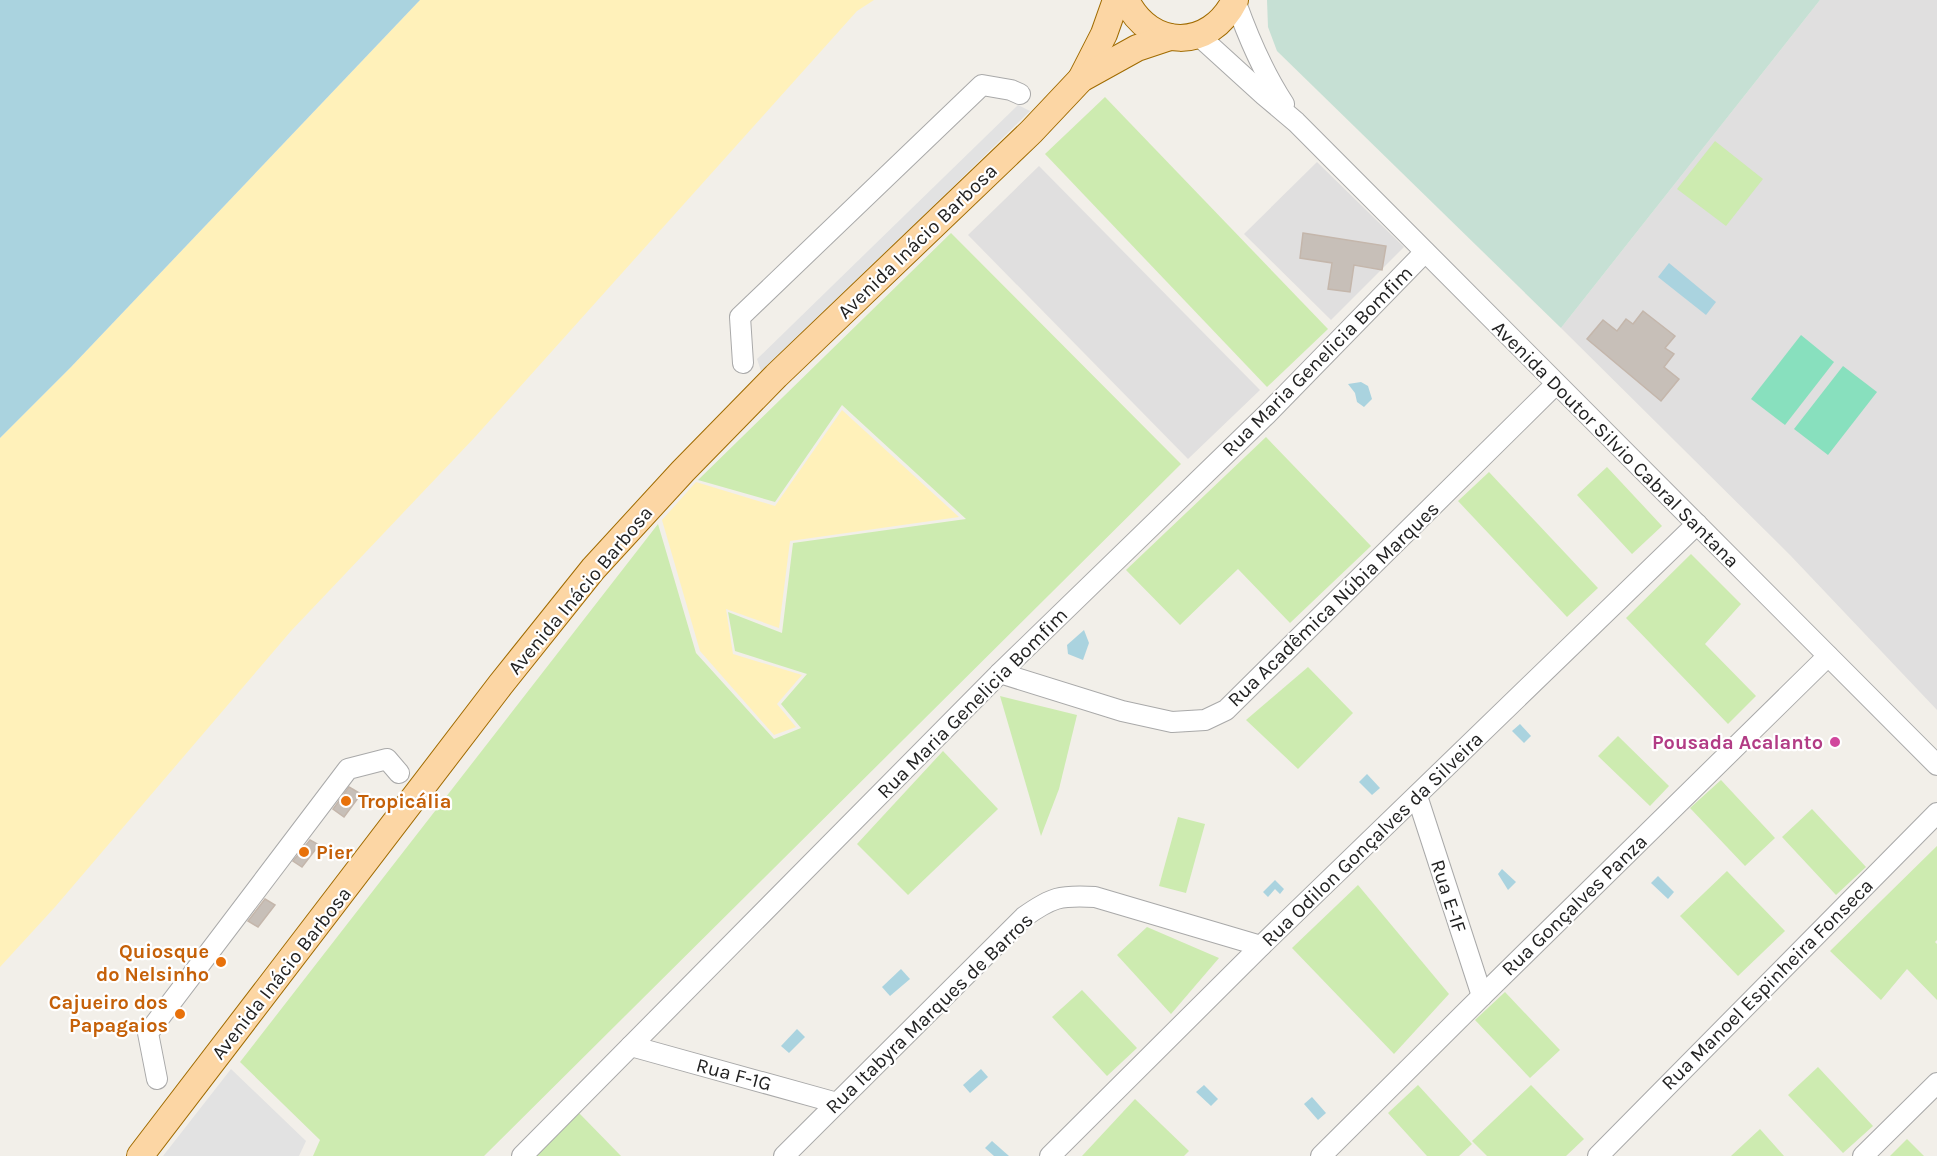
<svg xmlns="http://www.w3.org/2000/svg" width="1937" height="1156" font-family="Karla,sans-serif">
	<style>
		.residential { fill: #e0dfdf }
		.grass { fill: #cdebb0 }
		.wetland { fill: #c6e0d4 }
		.sand { fill: #fff1ba }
		.pitch { fill: #88e0be }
		.parking { fill: #e2e2e2 }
		.water { fill: #aad3df }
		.building { fill: #c7bfb8; stroke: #c4b6ab; stroke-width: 1.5 }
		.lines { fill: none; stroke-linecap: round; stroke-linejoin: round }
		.minor-casing { stroke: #a9a9a9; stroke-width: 22 }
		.major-casing { stroke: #a06b00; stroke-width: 28 }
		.minor { stroke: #fff; stroke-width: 20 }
		.major { stroke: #fcd6a4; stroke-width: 26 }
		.hotel-dot { fill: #d1479c; stroke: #fff; stroke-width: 2 }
		.food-dot { fill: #e8710a; stroke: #fff; stroke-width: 2 }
		.labels { text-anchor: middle; stroke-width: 4.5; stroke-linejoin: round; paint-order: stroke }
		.street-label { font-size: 20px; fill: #222; stroke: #fff }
		.hotel-label { font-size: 20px; font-weight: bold; fill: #b23c85; stroke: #fff; text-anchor: end }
		.food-label { font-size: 20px; font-weight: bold; fill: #c56008; stroke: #fff; text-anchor: start }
	</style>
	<rect width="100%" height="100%" fill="#f2efe9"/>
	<g class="residential">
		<path d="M 1820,0 L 1937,0 L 1937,710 L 1790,555 L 1561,328 Z"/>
		<path d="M 1317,162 L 1404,247 L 1331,320 L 1244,234 Z"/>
		<path d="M 1039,166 L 1260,390 L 1188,459 L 968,235 Z"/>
	</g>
	<g class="grass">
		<path d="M 1105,97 L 1328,329 L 1267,387 L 1045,154 Z"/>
		<path d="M 1715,141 L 1763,179 L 1726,226 L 1677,189 Z"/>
		<path d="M 951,233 L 1181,464 L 484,1156 L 313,1156 L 320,1140 L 240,1062 L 658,524 L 696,653 L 774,739 L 801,728 L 781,704 L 807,674 L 735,651 L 728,612 L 782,633 L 793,543 L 966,519 L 842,405 L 775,502 L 698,480 Z"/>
		<path d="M 1266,437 L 1371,546 L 1290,623 L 1238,569 L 1180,625 L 1126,570 Z"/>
		<path d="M 1607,467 L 1662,526 L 1632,554 L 1577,495 Z"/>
		<path d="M 1489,472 L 1598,588 L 1567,617 L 1458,501 Z"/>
		<path d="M 1691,554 L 1741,604 L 1705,644 L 1756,696 L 1728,724 L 1626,618 Z"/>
		<path d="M 1308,667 L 1353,713 L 1298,769 L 1246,720 Z"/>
		<path d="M 1000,696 L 1077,715 L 1059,789 L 1041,836 Z"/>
		<path d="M 1618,736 L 1669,786 L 1650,806 L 1598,756 Z"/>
		<path d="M 943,751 L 998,809 L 908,895 L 857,844 Z"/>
		<path d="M 1721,780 L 1775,838 L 1745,866 L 1690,808 Z"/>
		<path d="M 1812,809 L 1866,867 L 1836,895 L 1782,837 Z"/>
		<path d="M 1178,817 L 1205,824 L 1186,893 L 1159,886 Z"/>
		<path d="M 1937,846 L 1937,940 L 1935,942 L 1937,944 L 1937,1000 L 1907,969 L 1881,1000 L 1830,951 Z"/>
		<path d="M 1727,871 L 1785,931 L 1738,976 L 1680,916 Z"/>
		<path d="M 1358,885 L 1449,994 L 1394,1054 L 1292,948 Z"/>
		<path d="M 1147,927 L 1219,958 L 1171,1014 L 1117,955 Z"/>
		<path d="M 1082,990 L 1137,1048 L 1107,1076 L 1052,1017 Z"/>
		<path d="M 1505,992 L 1560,1050 L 1530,1078 L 1475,1020 Z"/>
		<path d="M 1818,1067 L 1873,1126 L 1843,1153 L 1788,1095 Z"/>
		<path d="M 1418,1085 L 1472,1144 L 1459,1156 L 1427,1156 L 1388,1113 Z"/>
		<path d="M 1531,1085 L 1584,1139 L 1566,1156 L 1487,1156 L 1472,1141 Z"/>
		<path d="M 1135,1099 L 1189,1151 L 1184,1156 L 1082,1156 Z"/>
		<path d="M 579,1113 L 621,1156 L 535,1156 Z"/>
		<path d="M 1760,1129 L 1784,1156 L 1731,1156 Z"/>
		<path d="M 1907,1139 L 1924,1156 L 1890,1156 Z"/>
	</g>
	<path class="wetland" d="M 1267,0 L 1820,0 L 1561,328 L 1277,51 L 1268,27 Z"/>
	<g class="sand">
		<path d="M 420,0 L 874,0 L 857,11 L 475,437 L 291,631 L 55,907 L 0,967 L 0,438 L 71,367 Z"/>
		<path d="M 842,410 L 959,517 L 790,541 L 779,628 L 726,609 L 733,654 L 802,675 L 777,704 L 796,727 L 774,735 L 700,651 L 662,520 L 696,482 L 775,506 Z"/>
	</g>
	<g class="pitch">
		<path d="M 1801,335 L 1834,362 L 1785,425 L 1751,399 Z"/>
		<path d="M 1843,366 L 1877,392 L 1828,455 L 1794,429 Z"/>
	</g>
	<g class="parking">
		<path d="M 1018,105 L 1030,111 L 762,374 L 757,359 Z"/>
		<path d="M 231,1069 L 306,1141 L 299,1156 L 163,1156 Z"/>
	</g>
	<g class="water">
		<path d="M 0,0 L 420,0 L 71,367 L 0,438 Z"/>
		<path d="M 1669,263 L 1716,302 L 1706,315 L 1658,277 Z"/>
		<path d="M 1361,382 L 1368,386 L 1372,399 L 1364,407 L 1357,402 L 1355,393 L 1348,384 Z"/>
		<path d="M 1084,630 L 1089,643 L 1083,660 L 1068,654 L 1067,645 Z"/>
		<path d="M 1520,724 L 1531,736 L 1524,743 L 1512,731 Z"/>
		<path d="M 1367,774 L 1380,788 L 1372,795 L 1359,782 Z"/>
		<path d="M 1502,869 L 1516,882 L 1508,890 L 1498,874 Z"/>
		<path d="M 1658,876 L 1674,892 L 1668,899 L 1651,883 Z"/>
		<path d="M 1275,880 L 1284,889 L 1280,894 L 1275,889 L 1268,897 L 1263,892 Z"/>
		<path d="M 901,969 L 910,979 L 890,996 L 882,987 Z"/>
		<path d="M 797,1029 L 805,1037 L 789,1053 L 781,1046 Z"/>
		<path d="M 981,1069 L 988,1077 L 970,1093 L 963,1085 Z"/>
		<path d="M 1204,1085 L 1218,1099 L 1211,1106 L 1196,1092 Z"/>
		<path d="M 1312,1097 L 1326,1113 L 1318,1120 L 1304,1104 Z"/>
		<path d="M 992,1141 L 1009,1156 L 994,1156 L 985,1148 Z"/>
	</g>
	<g class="building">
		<path d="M 1303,233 L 1386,246 L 1382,270 L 1354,265 L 1350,292 L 1328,289 L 1332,263 L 1300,258 Z"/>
		<path d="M 1643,311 L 1675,336 L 1665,348 L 1674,354 L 1664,367 L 1679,379 L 1661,401 L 1587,339 L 1603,320 L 1617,331 L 1626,319 L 1633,324 Z"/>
		<path d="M 349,787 L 361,794 L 344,817 L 333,809 Z"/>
		<path d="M 310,840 L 319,845 L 302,867 L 293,861 Z"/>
		<path d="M 265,899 L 275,905 L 258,927 L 248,921 Z"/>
	</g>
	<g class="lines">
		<defs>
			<g id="minor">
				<path d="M 1235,0 C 1248,37 1263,72 1284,104"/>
				<path d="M 1198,35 L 1264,95 L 1296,122 L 1937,765"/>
				<path d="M 743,363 L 740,317 L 982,85 L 1011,90 L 1020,94"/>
				<path d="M 1000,673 L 1122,711 L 1172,722 L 1205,720 L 1226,710 L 1556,384"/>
				<path d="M 1417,796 L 1482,996"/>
				<path d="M 631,1046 L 837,1103"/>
				<path d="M 157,1079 L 148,1033 L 348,769 L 387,759 L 399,773"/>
				<path d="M 522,1156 L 1000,673 L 1267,414 L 1425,252"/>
				<path d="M 784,1156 L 1024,917 C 1052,897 1060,895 1095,897 L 1261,946"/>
				<path d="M 1050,1156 L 1261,946 L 1697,524"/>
				<path d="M 1321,1156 L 1482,996 L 1828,656"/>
				<path d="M 1598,1156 L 1937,813"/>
				<path d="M 1863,1156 L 1937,1083"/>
			</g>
			<g id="major">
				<path d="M 1126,0 C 1150,50 1210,51 1235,0"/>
				<path d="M 1081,79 L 1104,34 L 1116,0"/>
				<path d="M 140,1156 L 501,684 L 593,569 L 683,471 L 776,376 L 1031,132 L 1081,79 L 1137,48 L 1170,37"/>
			</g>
		</defs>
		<use href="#minor" class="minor-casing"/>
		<use href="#major" class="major-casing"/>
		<use href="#minor" class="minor"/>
		<use href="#major" class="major"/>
	</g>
	<circle class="hotel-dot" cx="1835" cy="742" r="6"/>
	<g class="food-dot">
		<circle cx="346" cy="801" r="6"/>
		<circle cx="304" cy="852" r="6"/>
		<circle cx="221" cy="962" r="6"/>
		<circle cx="180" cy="1014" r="6"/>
	</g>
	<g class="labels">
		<g class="street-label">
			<text transform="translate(917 241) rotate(-44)" y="7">Avenida Inácio Barbosa</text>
			<text transform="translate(1317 361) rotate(-45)" y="7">Rua Maria Genelicia Bomfim</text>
			<text transform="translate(1616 444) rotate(45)" y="7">Avenida Doutor Silvio Cabral Santana</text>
			<text transform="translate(580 590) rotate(-50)" y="7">Avenida Inácio Barbosa</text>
			<text transform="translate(1333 604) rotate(-44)" y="7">Rua Acadêmica Núbia Marques</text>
			<text transform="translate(972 703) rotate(-45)" y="7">Rua Maria Genelicia Bomfim</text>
			<text transform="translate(1372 839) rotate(-44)" y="7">Rua Odilon Gonçalves da Silveira</text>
			<text transform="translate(1449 896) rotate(72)" y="7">Rua E-1F</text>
			<text transform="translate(1574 905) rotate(-44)" y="7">Rua Gonçalves Panza</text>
			<text transform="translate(281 973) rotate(-52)" y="7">Avenida Inácio Barbosa</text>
			<text transform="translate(1767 984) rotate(-45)" y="7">Rua Manoel Espinheira Fonseca</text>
			<text transform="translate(929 1013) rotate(-44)" y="7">Rua Itabyra Marques de Barros</text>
			<text transform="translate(734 1074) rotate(15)" y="7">Rua F-1G</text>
		</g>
		<g class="hotel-label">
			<text x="1823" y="749">Pousada Acalanto</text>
		</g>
		<g class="food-label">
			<text x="358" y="808">Tropicália</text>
			<text x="316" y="859">Pier</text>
			<text x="209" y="958" text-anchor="end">Quiosque<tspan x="209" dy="23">do Nelsinho</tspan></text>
			<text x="168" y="1009" text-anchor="end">Cajueiro dos<tspan x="168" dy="23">Papagaios</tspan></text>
		</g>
	</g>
</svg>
